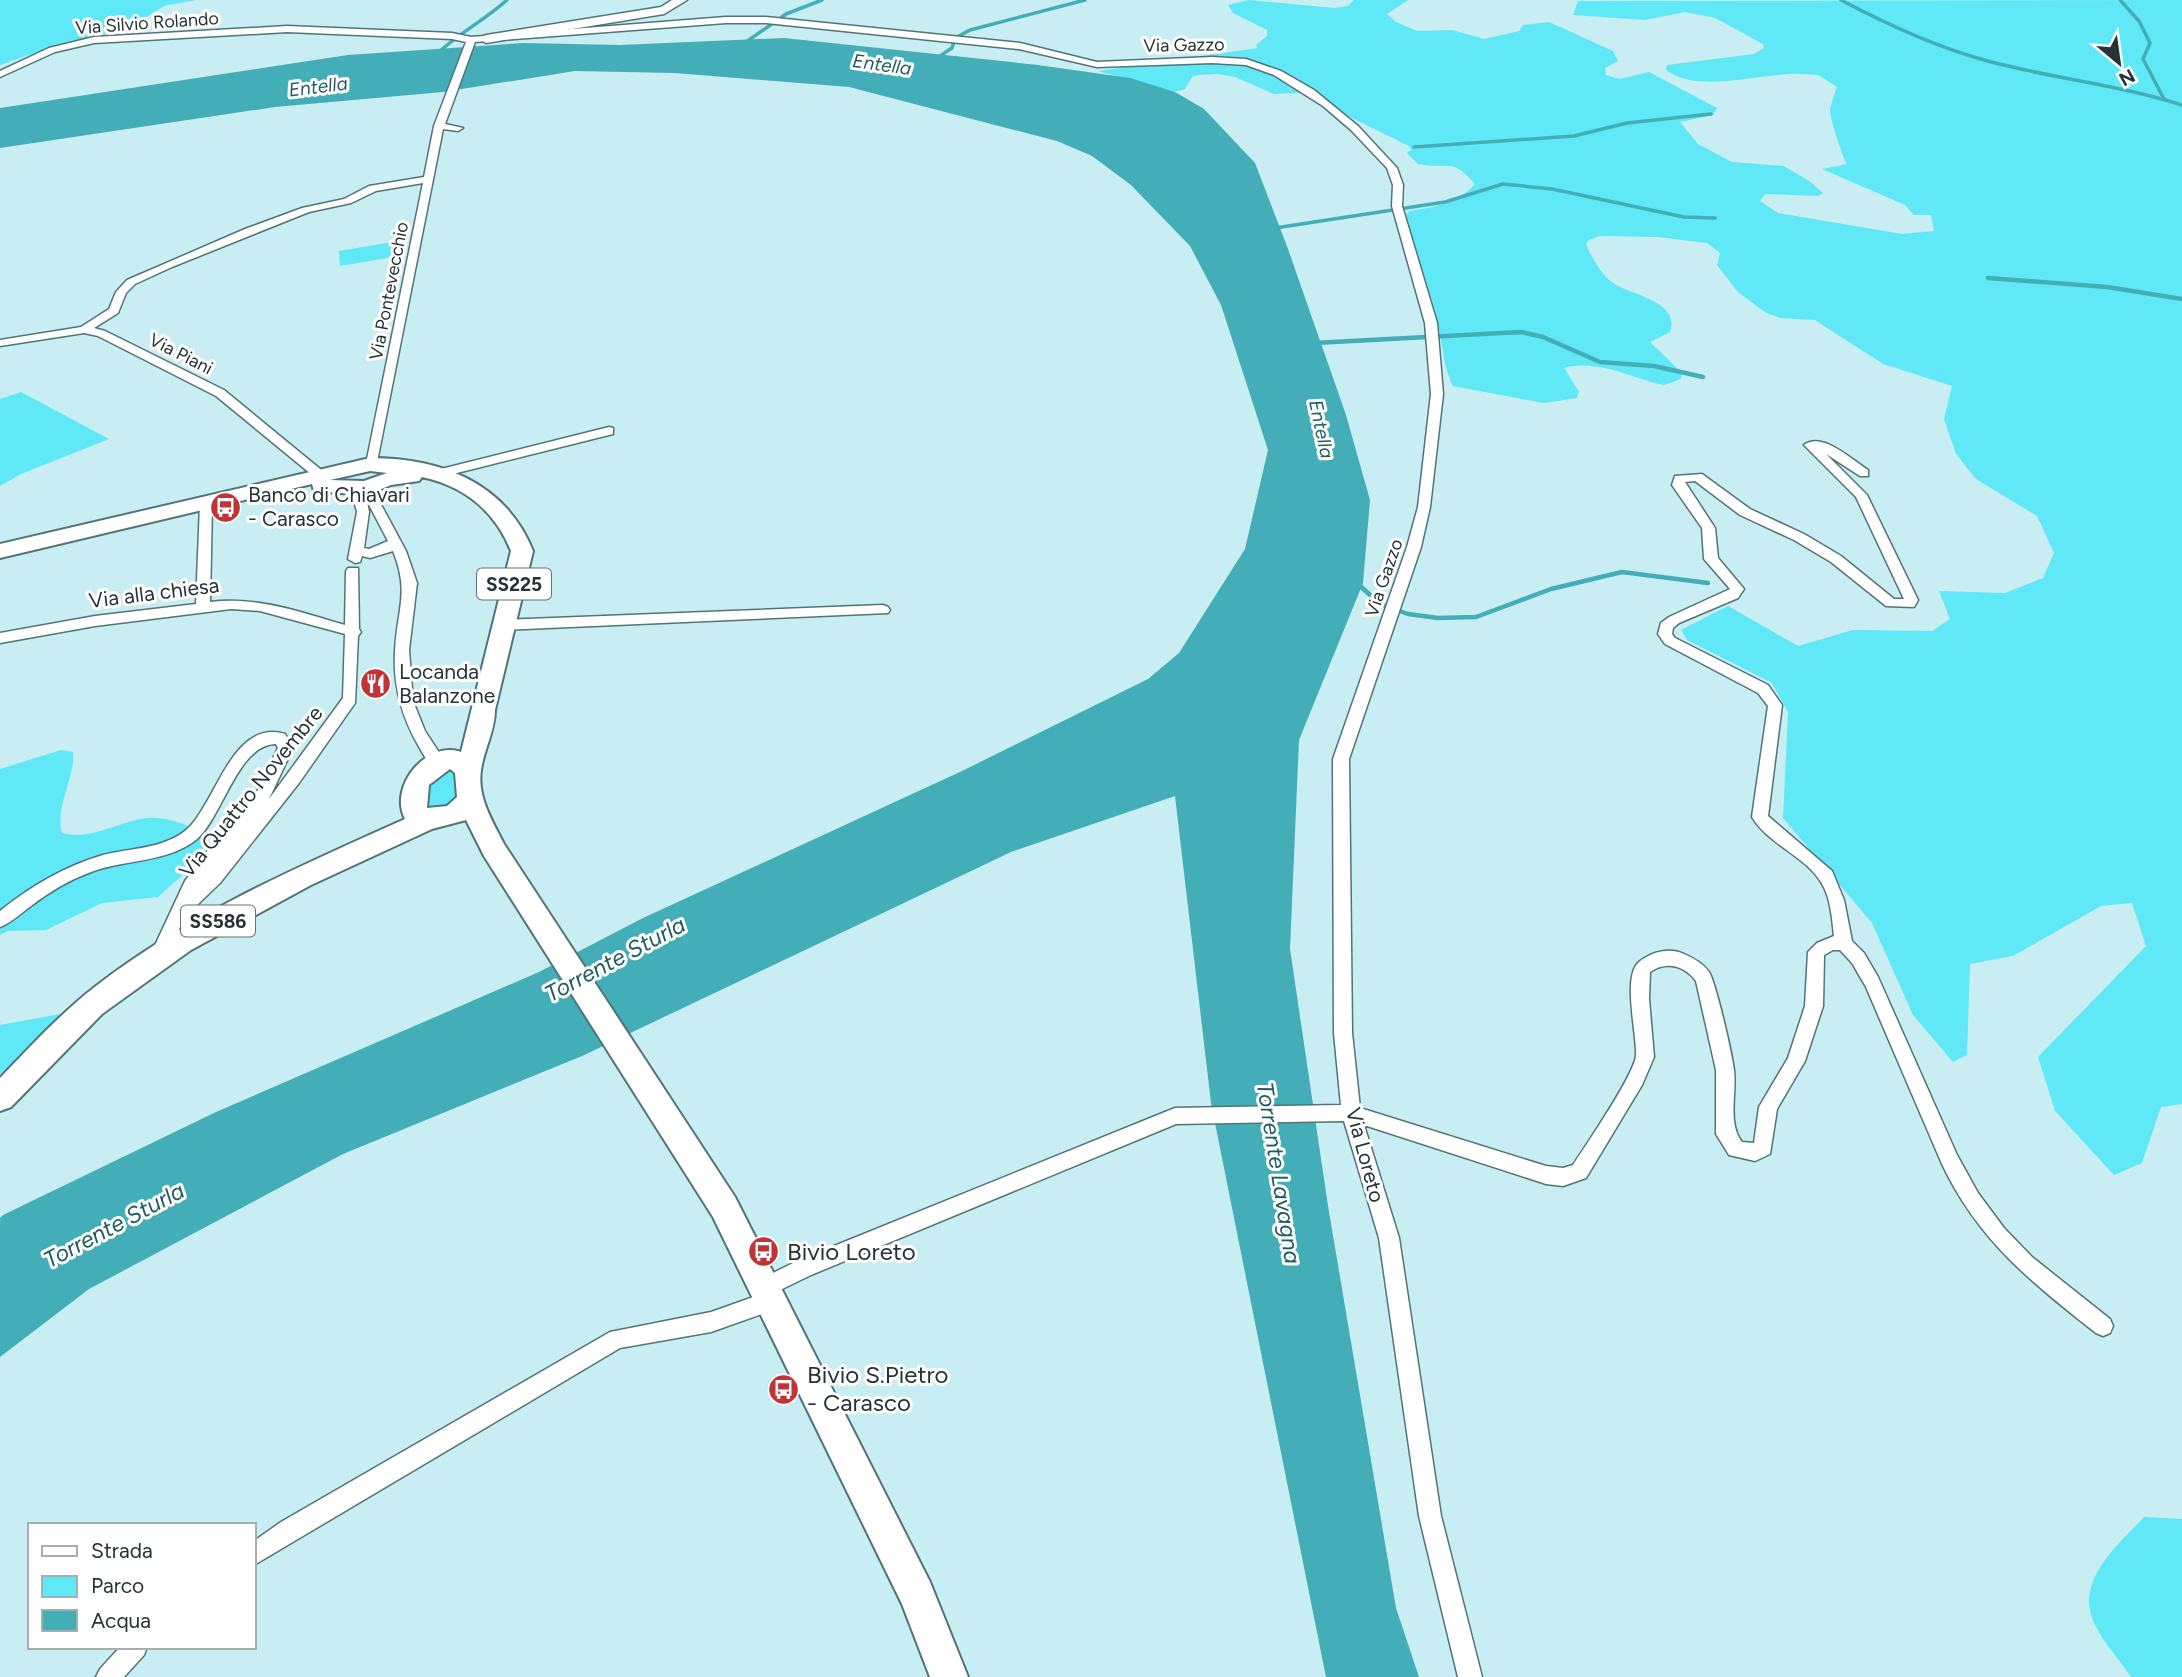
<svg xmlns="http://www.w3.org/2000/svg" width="2182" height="1677" font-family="Figtree,sans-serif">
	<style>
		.green { fill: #60e8f6 }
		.water { fill: #43adb8 }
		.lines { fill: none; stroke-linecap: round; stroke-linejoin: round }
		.stream-far1 { stroke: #43adb8; stroke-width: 3.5 }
		.stream { stroke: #43adb8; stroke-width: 4.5 }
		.street-casing { stroke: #527478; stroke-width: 3 }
		.secondary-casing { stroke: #527478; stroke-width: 3 }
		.primary-casing { stroke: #527478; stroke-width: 4 }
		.street { fill: #fff; fill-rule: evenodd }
		.secondary { fill: #fff; fill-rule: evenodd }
		.primary { fill: #fff; fill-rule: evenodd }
		.labels { text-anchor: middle; stroke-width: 6; stroke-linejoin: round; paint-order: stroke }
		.far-street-label { font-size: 18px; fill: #253335; stroke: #fff }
		.far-water-label { font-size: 19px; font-style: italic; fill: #215c62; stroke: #fff }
		.shield { fill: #fff; stroke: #667072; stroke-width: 2 }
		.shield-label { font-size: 19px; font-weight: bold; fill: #253335 }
		.poi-label { font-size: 21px; fill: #253335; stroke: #fff; text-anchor: start }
		.street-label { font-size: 21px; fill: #253335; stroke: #fff }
		.water-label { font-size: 23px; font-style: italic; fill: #215c62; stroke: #fff }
		.near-poi-label { font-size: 24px; fill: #253335; stroke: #fff; text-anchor: start }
	</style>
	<rect width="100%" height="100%" fill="#c8edf2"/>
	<g class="green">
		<path d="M 0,0 L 196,0 L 164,6 L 143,19 L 120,24 L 101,37 L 69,41 L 0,65 Z"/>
		<path d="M 1249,0 L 1335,8 L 1348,6 L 1354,0 L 1408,0 L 1387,14 L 1396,22 L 1417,31 L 1452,30 L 1484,39 L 1519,31 L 1523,25 L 1549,22 L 1613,51 L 1618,61 L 1605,68 L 1606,75 L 1619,79 L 1649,72 L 1717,108 L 1713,115 L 1680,122 L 1698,144 L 1732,162 L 1784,166 L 1809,181 L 1823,193 L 1818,196 L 1765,194 L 1760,201 L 1778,213 L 1902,234 L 1934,231 L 1931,215 L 1914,215 L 1905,205 L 1822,169 L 1847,164 C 1842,156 1830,118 1830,110 C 1831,103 1835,94 1837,87 L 1818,75 L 1802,74 C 1763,72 1699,95 1666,70 L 1667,65 L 1754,54 L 1764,48 L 1763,44 L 1715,18 L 1685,12 L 1645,20 L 1573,15 L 1578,1 L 2182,0 L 2182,1104 L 2161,1107 L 2142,1163 L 2114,1175 L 2055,1111 L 2038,1057 L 2146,946 L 2132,903 L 2101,906 L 2013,956 L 1970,964 L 1967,1055 L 1953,1062 L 1913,1015 L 1872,923 L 1783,818 L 1788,712 L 1772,683 L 1687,640 L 1681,630 L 1728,606 L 1798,646 L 1853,630 L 1932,631 L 1950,619 L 1939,591 L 2005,593 L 2043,578 L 2054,553 L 2037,516 L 1976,479 L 1956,454 L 1944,419 L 1952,386 L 1883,364 L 1815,320 L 1781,318 L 1766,313 L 1738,292 L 1717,265 L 1720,253 L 1707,243 L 1658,237 L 1600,236 L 1589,240 L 1586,244 C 1590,255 1603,277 1613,283 C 1630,295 1681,301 1670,332 L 1650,342 L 1682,373 L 1681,379 L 1664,385 L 1654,383 C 1624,374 1594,360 1564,368 L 1579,392 L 1577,398 L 1544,403 L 1453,386 C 1442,364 1442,335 1435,311 C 1426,278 1411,248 1406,215 L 1409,211 C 1434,207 1458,204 1475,184 C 1452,157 1449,170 1418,164 L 1407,153 L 1411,150 L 1409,146 L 1348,116 L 1316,92 L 1274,94 L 1235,77 L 1218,74 L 1198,75 L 1192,77 L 1185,89 L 1175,92 L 1098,71 L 1258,48 L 1256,45 L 1267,36 L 1267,30 L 1233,13 L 1228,5 Z"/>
		<path d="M 404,240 L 405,255 L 340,266 L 339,251 Z"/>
		<path d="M 21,392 L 109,439 L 21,474 L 0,486 L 0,399 Z"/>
		<path d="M 61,750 L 73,752 C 76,775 54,809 62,833 C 92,841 118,821 148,818 C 168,816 193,828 211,836 L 186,872 L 158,897 L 102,903 L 46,930 L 8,931 L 0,935 L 0,769 Z"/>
		<path d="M 455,768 C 461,792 458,801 434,810 L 427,806 L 424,791 L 438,769 Z"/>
		<path d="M 60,1014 L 44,1039 L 0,1074 L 0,1025 Z"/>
		<path d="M 2144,1517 L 2182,1519 L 2182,1677 L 2131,1677 C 2119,1659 2103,1642 2094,1623 C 2074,1581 2119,1544 2144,1517 Z"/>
	</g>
	<path class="water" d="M 784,38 L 1038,65 L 1130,78 L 1175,92 L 1204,109 L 1255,163 L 1288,249 L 1346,415 L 1370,500 L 1363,583 L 1299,740 L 1290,949 L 1328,1206 L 1396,1608 L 1419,1677 L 1326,1677 L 1211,1103 L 1175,796 L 1011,852 L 582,1056 L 343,1154 L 89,1289 L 0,1357 L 0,1218 L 3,1215 L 216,1112 L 539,972 L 643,918 L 962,771 L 1148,679 L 1179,653 L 1245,549 L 1268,450 L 1221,305 L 1190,246 L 1131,185 L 1092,156 L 1057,141 L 849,87 L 675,73 L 575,71 L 443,92 L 275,107 L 0,148 L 0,108 L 348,55 L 523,43 L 620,45 Z"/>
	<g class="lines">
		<g class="stream-far1">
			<path d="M 1841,0 C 1886,24 1934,46 1984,60 C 2049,78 2115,84 2182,105"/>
			<path d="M 2120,0 L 2139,21 L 2150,43 L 2143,59 L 2164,99"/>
			<path d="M 746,42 L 786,14 L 822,0"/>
			<path d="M 438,53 C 459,33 485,20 507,0"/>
			<path d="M 937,58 L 952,48 L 955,38 L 970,30 L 1085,0"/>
			<path d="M 1414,147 L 1574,136 L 1627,123 L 1711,114"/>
			<path d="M 1275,228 L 1445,202 L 1503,184 L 1552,189 L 1684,217 L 1715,218"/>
		</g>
		<g class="stream">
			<path d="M 1988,278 L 2107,287 L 2182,299"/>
			<path d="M 1314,343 L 1521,332 L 1543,337 L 1600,362 L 1654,366 L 1703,377"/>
			<path d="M 1358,584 L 1380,604 L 1408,614 L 1438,618 L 1476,617 L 1551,589 L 1622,572 L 1708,583"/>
		</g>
		<defs>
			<g id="street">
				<path d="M 726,17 L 766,17 L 1020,43 L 1097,62 L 1212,57 L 1246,59 L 1281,71 L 1314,90 L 1358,126 L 1397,168 L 1403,185 L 1402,206 L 1437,323 L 1443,394 L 1430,507 L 1421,547 L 1349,759 L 1352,1033 L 1360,1108 L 1546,1166 L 1563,1168 L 1573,1165 C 1586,1145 1635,1074 1636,1055 C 1637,1034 1622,976 1639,962 C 1651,952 1669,947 1684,954 C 1693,958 1703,963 1709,972 C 1716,983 1732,1054 1734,1070 C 1737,1093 1727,1122 1742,1142 L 1754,1143 L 1759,1107 L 1788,1058 L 1805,1006 L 1808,952 L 1817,943 L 1834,936 C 1832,919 1831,898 1821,882 C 1804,855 1769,845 1752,817 L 1768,706 L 1758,693 L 1665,644 L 1658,634 L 1661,623 L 1669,617 L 1730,589 L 1704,559 L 1702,528 L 1672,485 L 1675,476 L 1702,474 L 1750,509 L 1804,534 L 1841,556 L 1894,599 L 1904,599 L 1856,497 L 1804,445 C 1822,431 1852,460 1868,470 L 1868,476 L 1860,476 L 1826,454 L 1867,495 L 1918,600 L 1914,607 L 1886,606 L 1831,562 L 1794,540 L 1740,515 L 1695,481 L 1685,482 L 1715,528 L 1718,558 L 1744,589 L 1738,598 L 1679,623 L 1673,628 L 1672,634 L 1675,638 L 1768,685 L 1782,705 L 1768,816 L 1832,871 L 1844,900 L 1852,941 L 1864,953 L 1878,977 L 1957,1155 L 1978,1193 L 2004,1228 L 2032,1257 L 2110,1319 L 2113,1326 L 2110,1333 L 2103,1336 L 2096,1333 C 2031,1282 1978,1240 1942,1164 L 1866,987 L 1852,963 L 1840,950 L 1833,950 L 1824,955 L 1823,1006 L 1805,1061 L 1777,1109 L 1770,1154 L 1755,1161 L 1729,1155 L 1716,1134 L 1716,1070 L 1696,981 C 1684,965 1666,961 1650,972 L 1649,999 L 1654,1057 L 1642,1085 L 1586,1178 L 1563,1186 L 1546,1184 L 1364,1125 L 1399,1238 L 1441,1516 L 1482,1677 L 1458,1677 L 1419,1516 L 1379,1238 L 1344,1121 L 1176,1124 L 811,1275 L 774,1293 L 780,1301 L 777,1308 L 770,1311 L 711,1332 L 620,1348 L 254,1565 L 254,1541 L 281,1522 L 610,1332 L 711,1312 L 759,1295 L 754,1288 L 757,1281 L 797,1261 L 1175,1108 L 1341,1105 L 1334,1033 L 1333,759 L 1407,547 L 1418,507 L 1431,394 L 1425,323 L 1392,206 L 1393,185 L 1387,168 L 1351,130 L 1323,106 L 1274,75 L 1246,65 L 1212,63 L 1097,67 L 1019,49 L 766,23 L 726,23 L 475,42 L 445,124 L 463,128 L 458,131 L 443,129 L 376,467 L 372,468 L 366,464 L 423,183 L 376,191 L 351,203 L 309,212 L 172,267 L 135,284 L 126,293 L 118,313 L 94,328 L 105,331 L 224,390 L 325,473 L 325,479 L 317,479 L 216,396 L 98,336 L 84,333 L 0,346 L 0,340 L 81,327 L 109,309 L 116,292 L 127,280 L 245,229 L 302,208 L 344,199 L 369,186 L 424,177 L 434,126 L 466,42 L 452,39 L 287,32 L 94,43 L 55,52 L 0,77 L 0,71 L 49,48 L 94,37 L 287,26 L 452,33 L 471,37 Z"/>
				<path d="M 609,427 L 613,428 L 613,434 L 441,477 L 435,473 L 437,470 Z"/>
				<path d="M 372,483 L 378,487 L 378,499 L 406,551 L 417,583 L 409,650 L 413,701 L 425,731 L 446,763 L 438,769 C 428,766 423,753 418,745 C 401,715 393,685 395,651 C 397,609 410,593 393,551 L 370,558 L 362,556 L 360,562 L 355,563 L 348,559 L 357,512 L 351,488 L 353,485 L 361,485 L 366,497 L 366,487 ZM 367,501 L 388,541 L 369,549 L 364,548 L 369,512 Z"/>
				<path d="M 206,501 L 212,505 L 210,602 C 257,596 300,612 345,625 L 346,571 L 348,568 L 358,568 L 359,629 L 361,632 L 358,636 L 355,703 L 299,783 L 220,883 L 194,908 L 188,910 L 165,959 L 159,961 L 153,959 L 151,954 L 185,881 L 209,849 L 253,800 L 278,748 L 276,744 C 238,744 223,816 197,839 C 168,863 125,859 91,872 C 69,880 49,892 31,906 C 21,913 11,923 0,927 L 0,911 C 31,886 65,866 103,855 C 130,848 162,849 185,831 C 216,806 231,718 285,734 L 293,748 L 269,799 L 343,698 L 345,634 L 260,611 L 231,609 L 95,626 L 0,643 L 0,633 L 95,616 L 196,604 L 200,505 Z"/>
				<path d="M 883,605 L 888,607 L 890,610 L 888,613 L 504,630 L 497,625 L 504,620 Z"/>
				<path d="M 120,1647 L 147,1647 L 144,1655 L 124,1677 L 96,1677 L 100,1669 Z"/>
			</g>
			<path id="secondary" d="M 672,0 L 687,0 L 664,14 L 486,43 L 480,39 L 486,35 L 661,7 Z"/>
			<path id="primary" d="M 370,458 C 441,458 505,482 533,551 L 495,710 C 495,731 484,749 481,770 C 477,797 492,820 504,844 L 735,1197 L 930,1582 L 968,1677 L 930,1677 L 902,1604 L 713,1217 L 484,856 L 466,820 L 432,829 L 311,885 L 191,950 L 102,1014 L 11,1107 L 0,1111 L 0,1078 C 31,1046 61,1013 96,986 C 189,914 298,867 405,819 C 388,786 427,740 461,752 L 511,551 C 495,511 464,486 422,477 L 419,481 L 391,485 L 367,495 L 314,491 L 312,484 L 0,558 L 0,544 ZM 370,471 L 387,473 L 364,481 L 330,480 ZM 450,769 L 455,773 L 457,797 L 447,806 L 427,808 L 429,785 Z"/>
		</defs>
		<use href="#street" class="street-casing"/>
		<use href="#secondary" class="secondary-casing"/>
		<use href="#primary" class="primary-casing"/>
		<use href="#street" class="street"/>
		<use href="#secondary" class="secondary"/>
		<use href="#primary" class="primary"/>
	</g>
	<defs>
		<symbol id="bus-disc" viewBox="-11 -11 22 22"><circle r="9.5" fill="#c23336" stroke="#fff"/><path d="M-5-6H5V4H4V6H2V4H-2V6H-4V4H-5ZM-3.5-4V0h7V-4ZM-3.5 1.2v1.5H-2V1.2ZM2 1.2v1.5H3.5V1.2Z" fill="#fff"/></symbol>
		<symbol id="restaurant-disc" viewBox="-11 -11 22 22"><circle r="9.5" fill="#c23336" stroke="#fff"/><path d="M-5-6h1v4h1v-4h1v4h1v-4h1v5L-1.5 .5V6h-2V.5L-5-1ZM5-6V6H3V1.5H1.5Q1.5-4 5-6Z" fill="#fff"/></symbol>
	</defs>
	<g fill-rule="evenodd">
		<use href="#bus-disc" x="208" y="490" width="35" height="35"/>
		<use href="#restaurant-disc" x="358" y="666" width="35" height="35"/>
		<use href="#bus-disc" x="746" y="1234" width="35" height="35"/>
		<use href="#bus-disc" x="766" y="1372" width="35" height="35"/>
	</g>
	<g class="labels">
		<g class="far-street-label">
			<text transform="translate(147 23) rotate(-4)" y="6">Via Silvio Rolando</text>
			<text transform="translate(1184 45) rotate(-1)" y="6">Via Gazzo</text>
			<text transform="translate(389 291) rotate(-79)" y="6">Via Pontevecchio</text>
			<text transform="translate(181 354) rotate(27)" y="6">Via Piani</text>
			<text transform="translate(1384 578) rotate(-71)" y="6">Via Gazzo</text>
		</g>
		<g class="far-water-label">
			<text transform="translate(882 64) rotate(8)" y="7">Entella</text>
			<text transform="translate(318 86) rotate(-7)" y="7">Entella</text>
			<text transform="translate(1322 429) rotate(78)" y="7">Entella</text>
		</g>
		<g class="shield">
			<rect x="477" y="568.5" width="74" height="31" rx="5"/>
			<rect x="181" y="905.5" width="74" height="31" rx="5"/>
		</g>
		<g class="shield-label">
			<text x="514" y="591">SS225</text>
			<text x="218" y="928">SS586</text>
		</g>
		<g class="poi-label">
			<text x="248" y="502">Banco di Chiavari<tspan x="248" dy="24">- Carasco</tspan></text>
			<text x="399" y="679">Locanda<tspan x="399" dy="24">Balanzone</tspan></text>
		</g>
		<g class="street-label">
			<text transform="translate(154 593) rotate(-7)" y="7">Via alla chiesa</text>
			<text transform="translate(251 792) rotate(-51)" y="7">Via Quattro Novembre</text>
			<text transform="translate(1365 1155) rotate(75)" y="7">Via Loreto</text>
		</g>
		<g class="water-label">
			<text transform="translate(615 959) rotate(-28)" y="8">Torrente Sturla</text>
			<text transform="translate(1279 1173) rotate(81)" y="8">Torrente Lavagna</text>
			<text transform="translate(114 1225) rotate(-28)" y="8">Torrente Sturla</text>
		</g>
		<g class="near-poi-label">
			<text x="787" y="1260">Bivio Loreto</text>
			<text x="807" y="1383">Bivio S.Pietro<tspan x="807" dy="28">- Carasco</tspan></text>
		</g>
	</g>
	<rect x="28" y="1523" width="228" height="126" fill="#ffffff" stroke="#a8adae" stroke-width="2"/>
	<rect x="42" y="1546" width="35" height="10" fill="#ffffff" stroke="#a8adae" stroke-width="2"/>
	<text x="91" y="1558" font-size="21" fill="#253335">Strada</text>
	<rect x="42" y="1576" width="35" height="21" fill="#60e8f6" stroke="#a8adae" stroke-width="2"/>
	<text x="91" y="1593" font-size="21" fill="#253335">Parco</text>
	<rect x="42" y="1610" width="35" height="21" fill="#43adb8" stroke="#a8adae" stroke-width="2"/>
	<text x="91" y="1628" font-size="21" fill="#253335">Acqua</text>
	<g transform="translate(2119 63) rotate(151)" stroke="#ffffff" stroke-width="5" paint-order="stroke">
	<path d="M0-5L12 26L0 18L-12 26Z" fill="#253335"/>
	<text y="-10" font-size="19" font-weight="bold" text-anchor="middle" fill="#253335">N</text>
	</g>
</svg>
